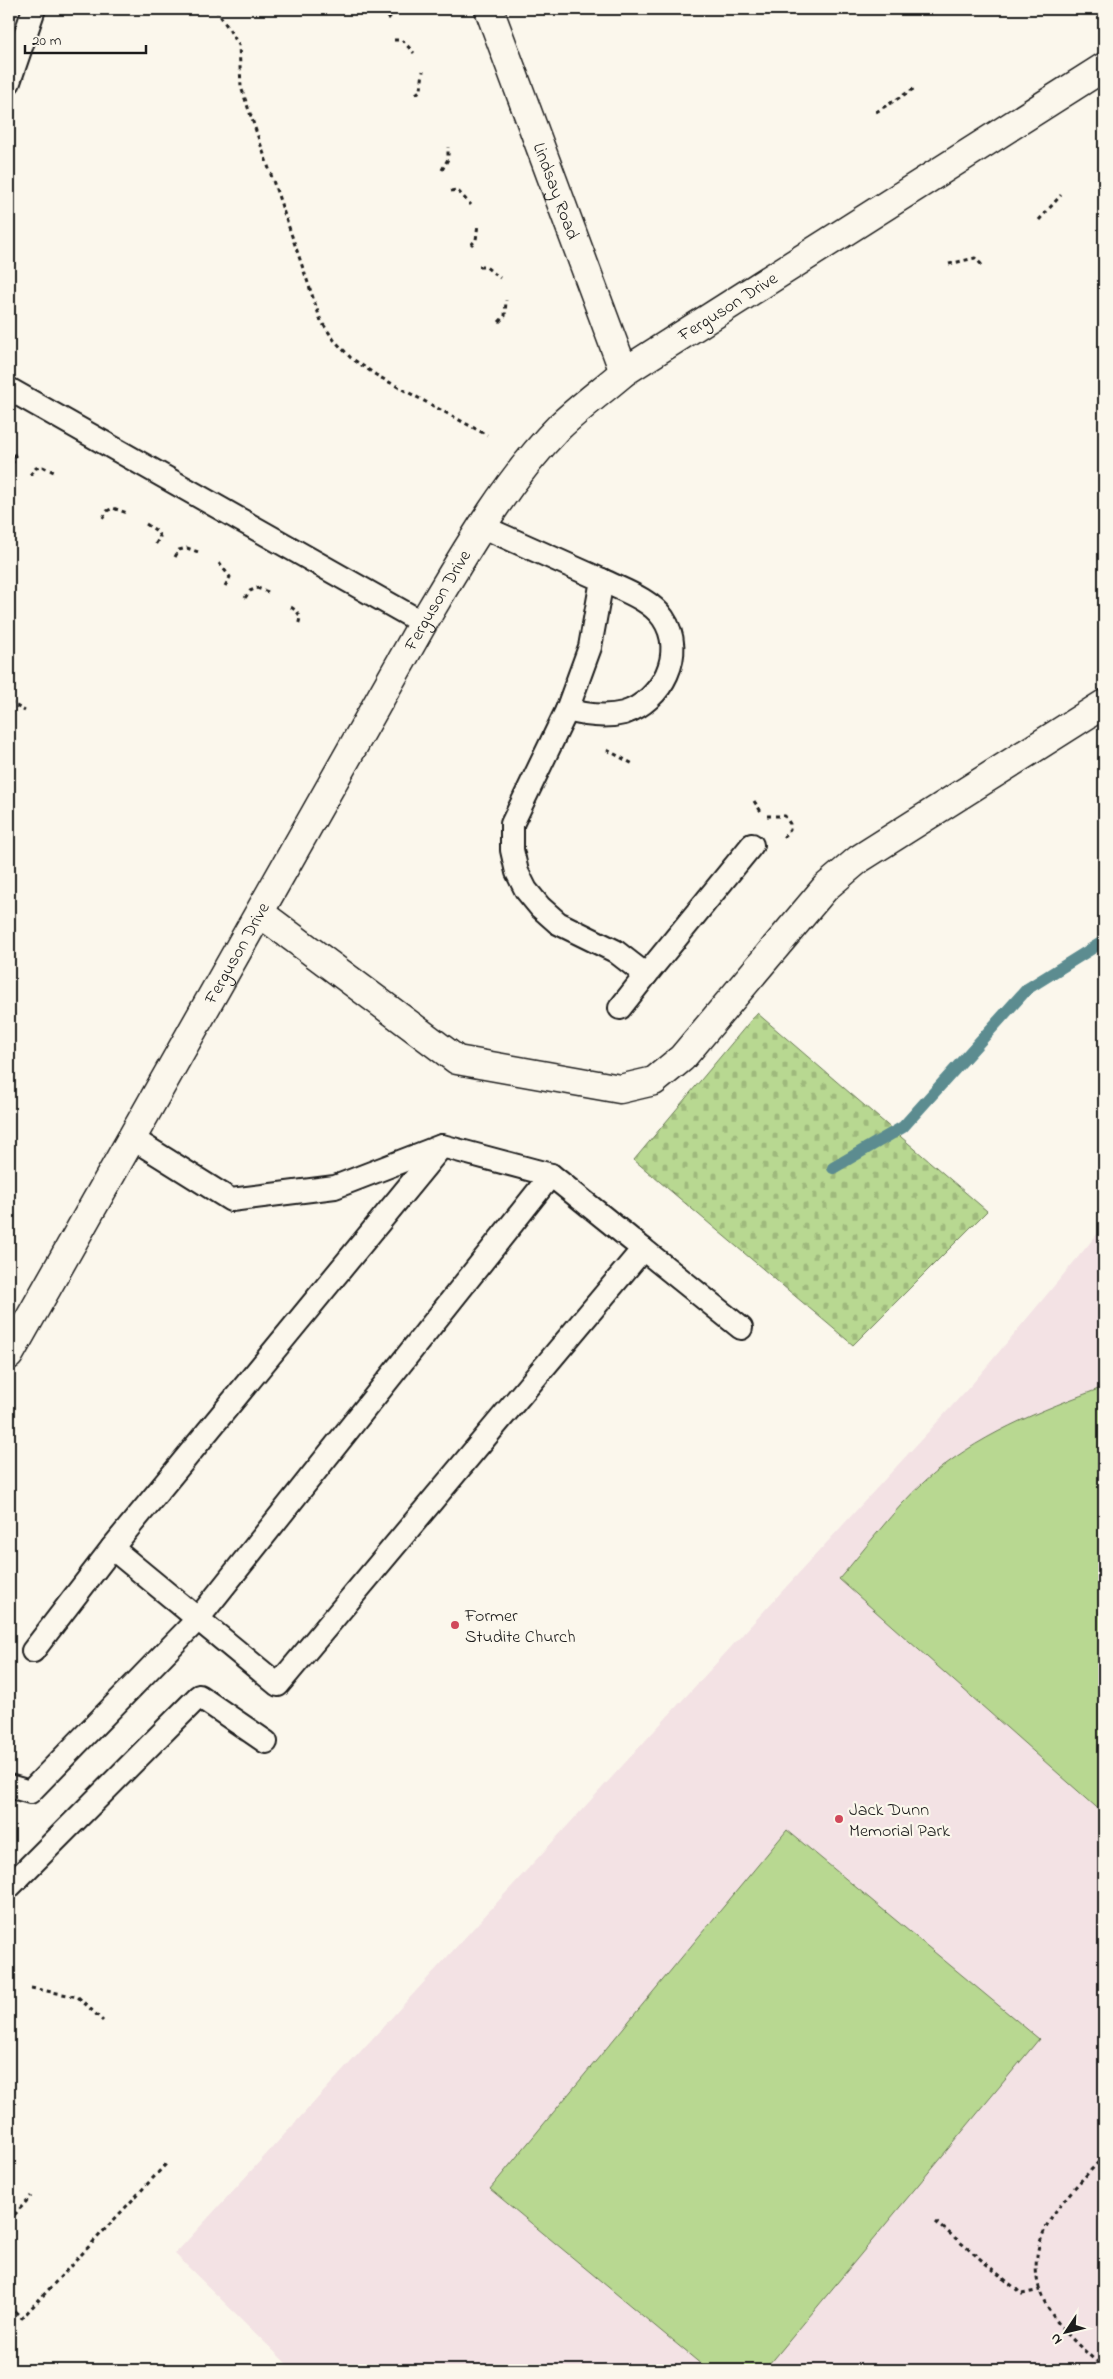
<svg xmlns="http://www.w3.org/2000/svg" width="1113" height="2379" font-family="'Indie Flower',sans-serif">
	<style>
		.built { fill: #f3e2e4 }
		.cemetery { fill: url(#cemetery-stones); stroke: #6a7a56 }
		.green { fill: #b8d891; stroke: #6a7a56 }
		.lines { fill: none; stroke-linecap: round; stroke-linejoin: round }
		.stream { stroke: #5c8c90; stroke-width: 12 }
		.lane-casing { stroke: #1c1c1c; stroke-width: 26 }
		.street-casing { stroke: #1c1c1c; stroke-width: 31 }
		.path { stroke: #1c1c1c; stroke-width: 3; stroke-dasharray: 4 4; stroke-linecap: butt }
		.lane { stroke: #fbf7ec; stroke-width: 22 }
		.street { stroke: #fbf7ec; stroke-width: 28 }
		.poi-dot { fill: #d1495b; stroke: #fbf7ec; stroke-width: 2 }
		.labels { text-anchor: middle; stroke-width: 4.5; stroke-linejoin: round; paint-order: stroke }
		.street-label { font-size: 18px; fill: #1c1c1c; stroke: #fbf7ec }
		.poi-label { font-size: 18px; fill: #1c1c1c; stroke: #fbf7ec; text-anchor: start }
	</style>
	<defs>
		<pattern id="cemetery-stones" width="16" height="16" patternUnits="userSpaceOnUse" patternTransform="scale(1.25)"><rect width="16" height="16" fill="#b8d891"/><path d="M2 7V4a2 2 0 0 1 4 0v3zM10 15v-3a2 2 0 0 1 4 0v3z" fill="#9eb97c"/></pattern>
	</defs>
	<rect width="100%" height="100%" fill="#fbf7ec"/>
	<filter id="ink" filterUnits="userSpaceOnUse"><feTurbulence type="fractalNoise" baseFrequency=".02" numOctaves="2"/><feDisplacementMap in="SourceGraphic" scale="10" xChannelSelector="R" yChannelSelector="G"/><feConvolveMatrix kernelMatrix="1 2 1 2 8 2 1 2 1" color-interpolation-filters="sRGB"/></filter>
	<g filter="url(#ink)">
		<path class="built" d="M 1104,1226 L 1104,2370 L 293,2370 L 175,2254 L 973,1383 Z"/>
		<path class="cemetery" d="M 757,1013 L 987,1211 L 853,1345 L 634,1160 Z"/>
		<g class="green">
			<path d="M 1104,1387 L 1104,1814 L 839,1579 C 867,1547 893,1510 924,1482 C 975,1436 1041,1410 1104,1387 Z"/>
			<path d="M 787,1830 L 1039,2039 L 765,2370 L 708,2370 L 490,2189 Z"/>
		</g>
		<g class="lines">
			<path class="stream" d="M 833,1168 L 903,1127 L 1027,989 L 1104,941"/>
			<defs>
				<g id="lane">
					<path d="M 9,82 L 34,9"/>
					<path d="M 9,389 L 423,623"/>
					<path d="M 481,526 L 602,580 L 590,647 L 567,710 L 512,824 L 512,850 L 517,872 L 526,890 L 540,907 L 558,923 L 615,951 L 646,975 L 752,845"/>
					<path d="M 567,710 C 585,715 605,718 624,713 C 662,701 687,653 663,618 C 650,599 622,590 602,580"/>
					<path d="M 620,1008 L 646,975"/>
					<path d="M 130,1137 L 231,1200 L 335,1187 L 441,1146"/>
					<path d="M 442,1146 L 551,1175 L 643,1249 L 278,1685 L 112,1548 Z"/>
					<path d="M 643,1249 L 741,1328"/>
					<path d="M 33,1651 L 112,1548"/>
					<path d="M 9,1786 L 30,1792 L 197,1620 L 551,1175"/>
					<path d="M 9,1887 L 199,1696 L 266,1742"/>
				</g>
				<g id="street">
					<path id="s1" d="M 489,9 L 624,372"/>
					<path d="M 260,913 L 457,1060 L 620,1089 L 654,1081 L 682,1058 L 826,887 L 859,859 L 1104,704"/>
					<path id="s2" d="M 9,1355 L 423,623 C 464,554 504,483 560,426 C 580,407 603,390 624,372 L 1104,67"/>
				</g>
			</defs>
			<use href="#lane" class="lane-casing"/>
			<use href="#street" class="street-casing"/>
			<g class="path">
				<path d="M 216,9 L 239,45 L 241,87 L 321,321 L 334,340 L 351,358 L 376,375 L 487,435"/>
				<path d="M 388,19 L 394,12 L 394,9"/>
				<path d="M 394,40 L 402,40 L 414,53"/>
				<path d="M 416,94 L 421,90 L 423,71"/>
				<path d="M 876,112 L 915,88"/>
				<path d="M 442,170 L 448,159 L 448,147"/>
				<path d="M 1099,178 L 1104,175"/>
				<path d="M 451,191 L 457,190 L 471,205"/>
				<path d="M 1039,220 L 1061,195"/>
				<path d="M 471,245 L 476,240 L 478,224"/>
				<path d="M 949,264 L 975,258 L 982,265"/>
				<path d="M 479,267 L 486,267 L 500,278"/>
				<path d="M 499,322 L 505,316 L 506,300"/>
				<path d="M 9,447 L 15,456 L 13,463"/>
				<path d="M 30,475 L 36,468 L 43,467 L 54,472"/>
				<path d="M 103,518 L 107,511 L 113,508 L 127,513"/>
				<path d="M 146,524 L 157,531 L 160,537 L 155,545"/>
				<path d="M 175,557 L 179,550 L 187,548 L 201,553"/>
				<path d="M 219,563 L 230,577 L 225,586"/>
				<path d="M 245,598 L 250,591 L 257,588 L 271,593"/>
				<path d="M 291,607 C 299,613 302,615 298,625"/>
				<path d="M 9,702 L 25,711"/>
				<path d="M 607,750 L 633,764"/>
				<path d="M 754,801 L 762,813"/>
				<path d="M 767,816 L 785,816 L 790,824 L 790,830 L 783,838"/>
				<path d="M 31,1988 L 78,1997 L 103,2021"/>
				<path d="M 1104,2156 C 1087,2175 1057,2204 1046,2227 C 1016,2290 1060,2330 1104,2368"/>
				<path d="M 9,2221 L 31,2196"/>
				<path d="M 936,2222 L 1022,2294 L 1040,2290"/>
				<path d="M 9,2306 L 22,2318 L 167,2163"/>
			</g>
			<use href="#lane" class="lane"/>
			<use href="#street" class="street"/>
		</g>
	</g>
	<g class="poi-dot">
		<circle cx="455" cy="1625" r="5"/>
		<circle cx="839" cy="1819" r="5"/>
	</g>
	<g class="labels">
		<g class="street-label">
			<text dy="6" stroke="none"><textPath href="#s1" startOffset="194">Lindsay Road</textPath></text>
			<text dy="6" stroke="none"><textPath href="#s2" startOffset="1288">Ferguson Drive</textPath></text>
			<text dy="6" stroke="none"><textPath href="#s2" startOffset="868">Ferguson Drive</textPath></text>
			<text dy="6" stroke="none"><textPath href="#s2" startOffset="462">Ferguson Drive</textPath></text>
		</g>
		<g class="poi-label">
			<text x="465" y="1621">Former<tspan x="465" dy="21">Studite Church</tspan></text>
			<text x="849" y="1815">Jack Dunn<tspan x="849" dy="21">Memorial Park</tspan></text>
		</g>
	</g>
	<rect width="1113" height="2379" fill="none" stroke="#fbf7ec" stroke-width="30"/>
	<rect x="15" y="15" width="1083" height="2349" fill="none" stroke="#1c1c1c" stroke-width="2" filter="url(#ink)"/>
	<g transform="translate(1066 2332) rotate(235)" stroke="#fbf7ec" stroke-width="4" paint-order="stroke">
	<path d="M0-4L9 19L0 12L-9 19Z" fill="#1c1c1c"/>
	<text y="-8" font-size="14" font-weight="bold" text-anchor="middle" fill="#1c1c1c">N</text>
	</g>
	<path d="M25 45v8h121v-8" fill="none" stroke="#1c1c1c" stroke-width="2.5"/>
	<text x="32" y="45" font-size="15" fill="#1c1c1c" stroke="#fbf7ec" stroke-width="4" paint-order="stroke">20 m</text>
</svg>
